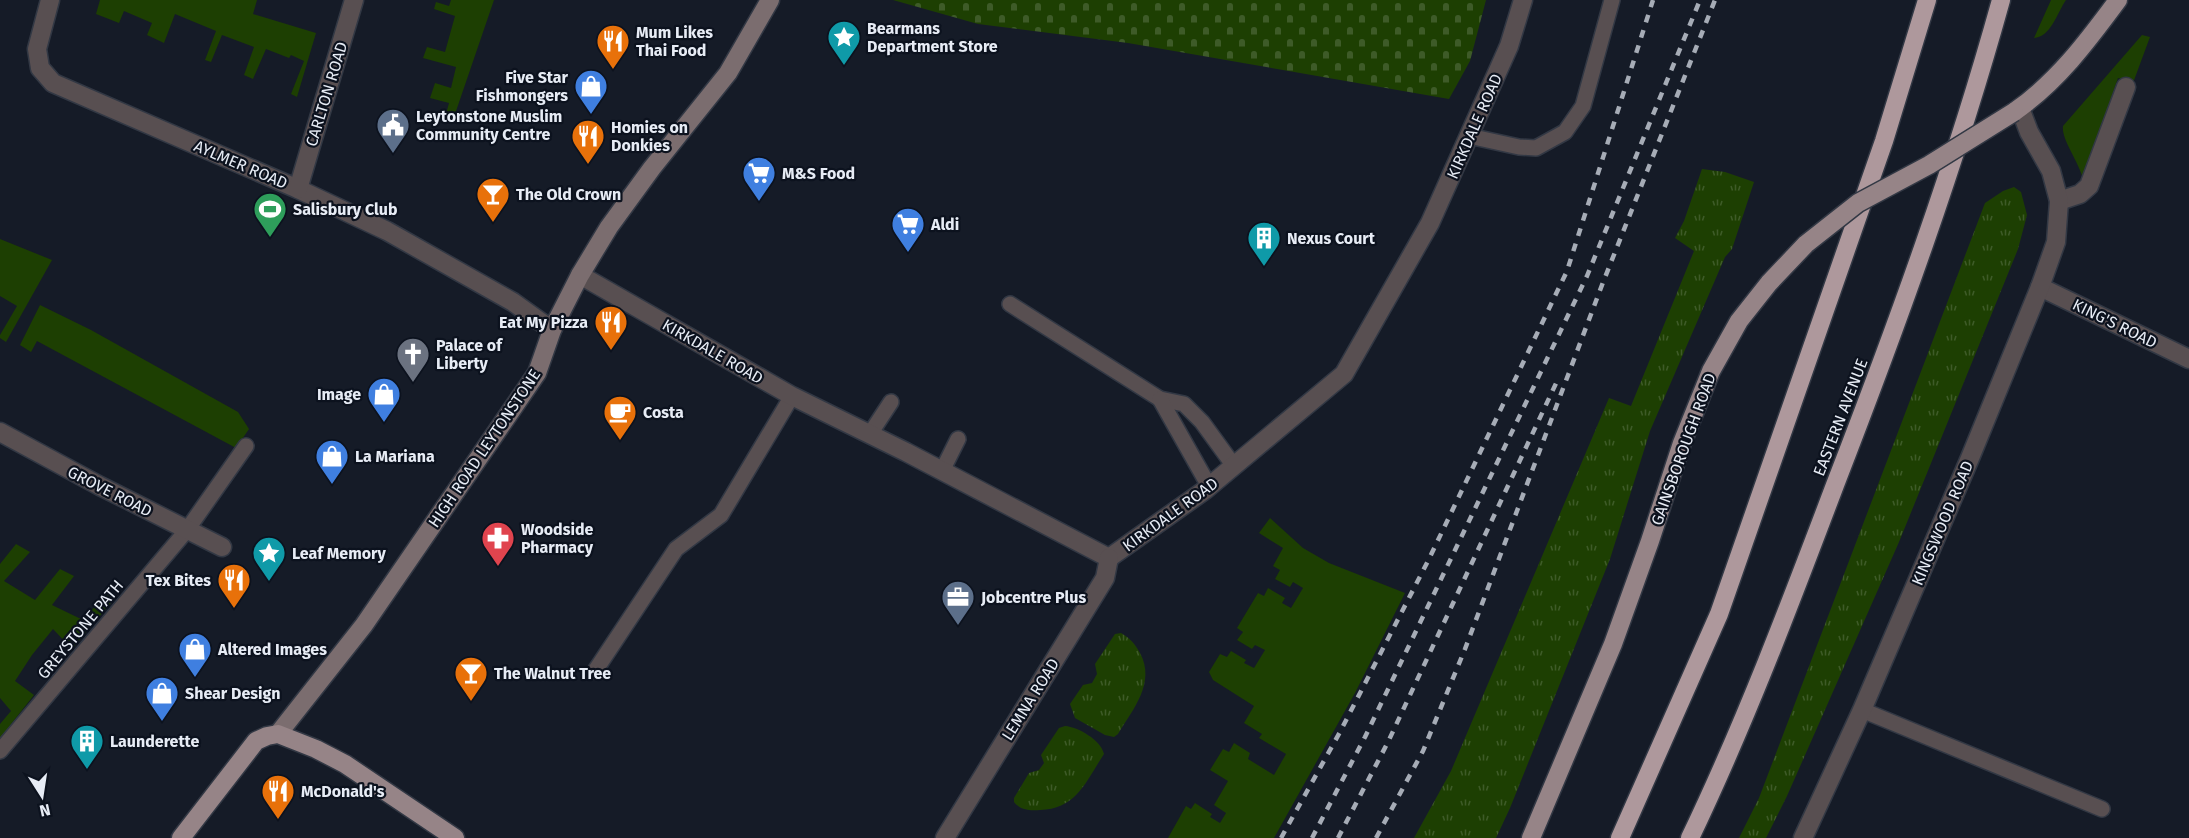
<svg xmlns="http://www.w3.org/2000/svg" width="2189" height="838" font-family="'Fira Sans',sans-serif">
	<style>
		.grass { fill: url(#grass-tufts) }
		.cemetery { fill: url(#cemetery-stones) }
		.green { fill: #1d3f02 }
		.lines { fill: none; stroke-linecap: round; stroke-linejoin: round }
		.lane-casing { stroke: #323844; stroke-width: 18 }
		.street-casing { stroke: #323844; stroke-width: 21 }
		.secondary-casing { stroke: #323844; stroke-width: 21 }
		.primary-casing { stroke: #323844; stroke-width: 21 }
		.highway-casing { stroke: #323844; stroke-width: 21 }
		.lane { stroke: #584f51; stroke-width: 15 }
		.street { stroke: #584f51; stroke-width: 18 }
		.secondary { stroke: #7b6d6f; stroke-width: 18 }
		.primary { stroke: #968487; stroke-width: 18 }
		.highway { stroke: #ae989c; stroke-width: 18 }
		.rail { stroke: #a6acb6; stroke-width: 4.5; stroke-dasharray: 8 8; stroke-linecap: butt }
		.primary-bridge-casing { stroke: #323844; stroke-width: 21; stroke-linecap: butt }
		.primary-bridge { stroke: #968487; stroke-width: 18 }
		.labels { text-anchor: middle; stroke-width: 4.5; stroke-linejoin: round; paint-order: stroke }
		.poi-label { font-size: 16px; font-weight: bold; fill: #e7ecf5; stroke: #0c121e; text-anchor: start }
		.street-label { font-size: 16px; fill: #e7ecf5; stroke: #0c121e }
	</style>
	<defs>
		<pattern id="grass-tufts" width="24" height="20" patternUnits="userSpaceOnUse" patternTransform="scale(1.5)"><rect width="24" height="20" fill="#1d3f02"/><path d="M3 7l-1-3M5 7V3M7 7l1-3M15 17l-1-3M17 17v-4M19 17l1-3" fill="none" stroke="#3e5b28"/></pattern>
		<pattern id="cemetery-stones" width="16" height="16" patternUnits="userSpaceOnUse" patternTransform="scale(1.5)"><rect width="16" height="16" fill="#1d3f02"/><path d="M2 7V4a2 2 0 0 1 4 0v3zM10 15v-3a2 2 0 0 1 4 0v3z" fill="#3e5b28"/></pattern>
	</defs>
	<rect width="100%" height="100%" fill="#151b27"/>
	<g class="grass">
		<path d="M 1702,169 L 1725,172 L 1754,182 L 1732,249 L 1725,257 L 1650,431 L 1610,559 L 1510,808 L 1496,838 L 1414,838 L 1451,771 L 1609,398 L 1631,406 L 1694,251 L 1675,238 L 1684,221 Z"/>
		<path d="M 2014,187 L 2021,192 L 2027,215 L 2018,249 L 1899,542 L 1787,796 L 1766,838 L 1739,838 L 1759,798 L 1985,203 L 2003,191 Z"/>
		<path d="M 1121,633 C 1130,638 1135,644 1140,653 C 1156,683 1133,709 1118,734 L 1114,737 L 1105,735 L 1075,718 L 1070,704 L 1083,685 L 1092,683 L 1097,674 L 1095,664 L 1115,634 Z"/>
		<path d="M 1065,726 C 1078,727 1101,740 1104,754 C 1086,781 1077,809 1040,810 C 1030,811 1020,810 1014,802 L 1014,798 L 1029,773 L 1039,770 L 1044,763 L 1041,755 L 1059,728 Z"/>
	</g>
	<path class="cemetery" d="M 893,0 L 1486,0 L 1470,61 L 1449,99 L 1128,43 L 978,24 Z"/>
	<g class="green">
		<path d="M 100,0 L 257,0 L 253,14 L 316,33 L 297,97 L 291,94 L 304,61 L 291,55 L 289,58 L 266,49 L 253,79 L 244,75 L 254,47 L 222,35 L 211,62 L 205,60 L 216,31 L 175,14 L 164,43 L 147,35 L 152,23 L 124,11 L 119,23 L 96,14 Z"/>
		<path d="M 451,0 L 494,0 L 454,117 L 446,114 L 449,103 L 430,98 L 435,83 L 451,88 L 456,67 L 423,58 L 427,47 L 445,52 L 455,16 L 434,9 L 436,2 L 449,6 Z"/>
		<path d="M 2051,0 L 2066,0 C 2057,13 2051,37 2034,38 Z"/>
		<path d="M 2142,35 L 2150,37 L 2133,83 L 2118,78 L 2083,179 C 2079,162 2061,139 2063,126 Z"/>
		<path d="M 0,239 L 52,260 L 6,342 L 0,338 L 0,335 L 17,306 L 0,296 Z"/>
		<path d="M 40,305 L 91,330 L 238,412 L 249,429 L 236,448 L 37,341 L 31,352 L 20,345 Z"/>
		<path d="M 1270,518 L 1303,548 L 1329,563 L 1405,593 L 1355,693 L 1274,838 L 1168,838 L 1186,806 L 1191,809 L 1195,803 L 1212,814 L 1210,817 L 1220,823 L 1226,813 L 1214,805 L 1228,781 L 1210,770 L 1223,749 L 1229,752 L 1234,743 L 1250,753 L 1248,759 L 1274,775 L 1286,754 L 1259,738 L 1262,734 L 1244,723 L 1254,706 L 1213,680 L 1209,672 L 1220,654 L 1227,657 L 1231,651 L 1246,660 L 1244,663 L 1254,668 L 1265,650 L 1255,645 L 1252,649 L 1237,640 L 1243,632 L 1237,628 L 1258,593 L 1264,596 L 1268,588 L 1285,598 L 1282,603 L 1291,608 L 1303,588 L 1293,582 L 1290,587 L 1275,579 L 1280,570 L 1273,566 L 1283,548 L 1259,533 Z"/>
		<path d="M 16,544 L 30,552 L 4,581 L 35,600 L 60,569 L 74,576 L 52,605 L 83,620 L 106,594 L 115,598 L 72,649 L 53,629 L 32,655 L 15,681 L 34,695 L 0,738 L 0,724 L 11,711 L 0,698 L 0,564 Z"/>
	</g>
	<g class="lines">
		<defs>
			<g id="lane">
				<path d="M 1469,136 L 1519,147 L 1536,148 L 1565,132 L 1583,106 L 1612,0"/>
				<path d="M 1010,304 L 1160,399 L 1184,404 L 1202,422 L 1234,466"/>
				<path d="M 1160,399 L 1209,486"/>
				<path d="M 870,434 L 891,402"/>
				<path d="M 942,471 L 958,439"/>
				<path d="M 595,671 L 676,549 L 721,515 L 792,396"/>
				<path d="M 1862,710 L 2102,809"/>
				<path d="M 0,751 L 187,530 L 246,446"/>
			</g>
			<g id="street">
				<path d="M 50,0 L 37,49 L 40,68 L 53,83 L 298,189 L 387,231 L 513,302 L 552,330"/>
				<path d="M 298,189 L 354,0"/>
				<path d="M 2059,201 L 2080,194 L 2089,186 L 2126,87"/>
				<path d="M 580,275 L 792,396 L 906,452 L 1109,558"/>
				<path d="M 2040,287 L 2189,359"/>
				<path d="M 0,432 L 100,486 L 222,547"/>
				<path d="M 1109,558 L 1205,490 L 1344,374 L 1430,223 L 1509,46 L 1523,0"/>
				<path d="M 945,838 L 1105,578 L 1109,558"/>
				<path d="M 1803,838 L 1862,710 L 1970,458 L 2040,287 L 2056,242 L 2059,201 L 2051,171 L 2029,132 L 2020,108"/>
			</g>
			<path id="secondary" d="M 278,734 L 364,625 L 537,373 L 552,330 L 580,275 L 609,227 L 652,168 L 728,73 L 770,0"/>
			<g id="primary">
				<path d="M 2014,112 C 2057,82 2087,42 2118,0"/>
				<path d="M 181,838 L 256,741 L 267,736 L 278,734 L 316,749 L 345,764 L 455,838"/>
				<path d="M 1531,838 L 1613,644 L 1650,541 L 1682,443 L 1711,371 L 1739,321 L 1769,283 L 1806,244"/>
			</g>
			<g id="highway">
				<path d="M 1620,838 L 1719,614 L 1884,141 L 1927,0"/>
				<path d="M 1690,838 C 1745,723 1790,604 1835,485 C 1897,325 1955,166 2001,0"/>
			</g>
		</defs>
		<use href="#lane" class="lane-casing"/>
		<use href="#street" class="street-casing"/>
		<use href="#secondary" class="secondary-casing"/>
		<use href="#primary" class="primary-casing"/>
		<use href="#highway" class="highway-casing"/>
		<use href="#lane" class="lane"/>
		<use href="#street" class="street"/>
		<use href="#secondary" class="secondary"/>
		<use href="#primary" class="primary"/>
		<use href="#highway" class="highway"/>
		<g class="rail">
			<path d="M 1281,838 L 1340,732 L 1429,559 L 1567,271 L 1653,0"/>
			<path d="M 1312,838 L 1365,737 L 1587,276 L 1700,0"/>
			<path d="M 1338,838 L 1388,742 L 1559,377"/>
			<path d="M 1376,838 L 1423,751 L 1465,649 L 1602,285 L 1715,0"/>
		</g>
		<defs>
			<path id="primary-bridge" d="M 1806,244 L 1858,203 L 1929,165 L 2014,112"/>
		</defs>
		<use href="#primary-bridge" class="primary-bridge-casing"/>
		<use href="#primary-bridge" class="primary-bridge"/>
	</g>
	<defs>
		<symbol id="sight-pin" viewBox="-11 -11 22 30"><path d="M0 17L-7.5 6A9.5 9.5 0 1 1 7.5 6Z" fill="#0f9aa8" stroke="#0c121e"/><path d="M0-6L1.8-2.2L6-1.7L2.9 1.2L3.7 5.4L0 3.3L-3.7 5.4L-2.9 1.2L-6-1.7L-1.8-2.2Z" fill="#fff"/></symbol>
		<symbol id="restaurant-pin" viewBox="-11 -11 22 30"><path d="M0 17L-7.5 6A9.5 9.5 0 1 1 7.5 6Z" fill="#e8710a" stroke="#0c121e"/><path d="M-5-6h1v4h1v-4h1v4h1v-4h1v5L-1.5 .5V6h-2V.5L-5-1ZM5-6V6H3V1.5H1.5Q1.5-4 5-6Z" fill="#fff"/></symbol>
		<symbol id="shop-pin" viewBox="-11 -11 22 30"><path d="M0 17L-7.5 6A9.5 9.5 0 1 1 7.5 6Z" fill="#3f7fe0" stroke="#0c121e"/><path d="M-5-2.5h2.3a2.7 3.5 0 0 1 5.4 0H5L5.5 6h-11ZM-1.5-2.5h3a1.5 2.3 0 0 0-3 0Z" fill="#fff"/></symbol>
		<symbol id="civic-pin" viewBox="-11 -11 22 30"><path d="M0 17L-7.5 6A9.5 9.5 0 1 1 7.5 6Z" fill="#5c6f8a" stroke="#0c121e"/><path d="M-.6-6.5H3V-4.5H.6V-3L4-1V1h2V6H-6V1h2V-1L-.6-3ZM-1.2 2.5V6h2.4V2.5Z" fill="#fff"/></symbol>
		<symbol id="supermarket-pin" viewBox="-11 -11 22 30"><path d="M0 17L-7.5 6A9.5 9.5 0 1 1 7.5 6Z" fill="#3f7fe0" stroke="#0c121e"/><path d="M-6-5.5h2.5l.6 2H6L4.5 2H-2.5L-4.4-4H-6ZM-1.5 3.2a1.3 1.3 0 1 0 .1 0ZM3 3.2a1.3 1.3 0 1 0 .1 0Z" fill="#fff"/></symbol>
		<symbol id="bar-pin" viewBox="-11 -11 22 30"><path d="M0 17L-7.5 6A9.5 9.5 0 1 1 7.5 6Z" fill="#e8710a" stroke="#0c121e"/><path d="M-6-5H6L.8 .8V4.5H3.5V6h-7V4.5H-.8V.8Z" fill="#fff"/></symbol>
		<symbol id="stadium-pin" viewBox="-11 -11 22 30"><path d="M0 17L-7.5 6A9.5 9.5 0 1 1 7.5 6Z" fill="#2e9e5b" stroke="#0c121e"/><path d="M0-5a6.5 5 0 1 0 0 10a6.5 5 0 1 0 0-10ZM-3.5-1.8h7v3.6h-7Z" fill="#fff"/></symbol>
		<symbol id="building-pin" viewBox="-11 -11 22 30"><path d="M0 17L-7.5 6A9.5 9.5 0 1 1 7.5 6Z" fill="#0f9aa8" stroke="#0c121e"/><path d="M-4-6H4V6H1V3H-1V6H-4ZM-2.5-4.3h1.7v1.8h-1.7ZM.8-4.3h1.7v1.8H.8ZM-2.5-1h1.7V.8h-1.7ZM.8-1h1.7V.8H.8Z" fill="#fff"/></symbol>
		<symbol id="church-pin" viewBox="-11 -11 22 30"><path d="M0 17L-7.5 6A9.5 9.5 0 1 1 7.5 6Z" fill="#6b7280" stroke="#0c121e"/><path d="M-1.2-6h2.4v3.5h3.3v2.4h-3.3V6h-2.4V-.1h-3.3v-2.4h3.3Z" fill="#fff"/></symbol>
		<symbol id="cafe-pin" viewBox="-11 -11 22 30"><path d="M0 17L-7.5 6A9.5 9.5 0 1 1 7.5 6Z" fill="#e8710a" stroke="#0c121e"/><path d="M-5.5-4.5H6V0H3Q3 3.5 0 3.5H-2.5Q-5.5 3.5-5.5 0ZM3-3.2v2h1.7v-2ZM-6 4.5H4V6H-6Z" fill="#fff"/></symbol>
		<symbol id="pharmacy-pin" viewBox="-11 -11 22 30"><path d="M0 17L-7.5 6A9.5 9.5 0 1 1 7.5 6Z" fill="#e0444e" stroke="#0c121e"/><path d="M-2-6h4v4h4v4h-4v4h-4v-4h-4v-4h4Z" fill="#fff"/></symbol>
		<symbol id="office-pin" viewBox="-11 -11 22 30"><path d="M0 17L-7.5 6A9.5 9.5 0 1 1 7.5 6Z" fill="#5c6f8a" stroke="#0c121e"/><path d="M-6-3h4V-5.5h4V-3h4V5H-6ZM-1-4.5V-3h2v-1.5ZM-6 0V1H6V0Z" fill="#fff"/></symbol>
	</defs>
	<g fill-rule="evenodd">
		<use href="#sight-pin" x="825" y="18" width="38" height="52"/>
		<use href="#restaurant-pin" x="594" y="22" width="38" height="52"/>
		<use href="#shop-pin" x="572" y="67" width="38" height="52"/>
		<use href="#civic-pin" x="374" y="106" width="38" height="52"/>
		<use href="#restaurant-pin" x="569" y="117" width="38" height="52"/>
		<use href="#supermarket-pin" x="740" y="154" width="38" height="52"/>
		<use href="#bar-pin" x="474" y="175" width="38" height="52"/>
		<use href="#stadium-pin" x="251" y="190" width="38" height="52"/>
		<use href="#supermarket-pin" x="889" y="205" width="38" height="52"/>
		<use href="#building-pin" x="1245" y="219" width="38" height="52"/>
		<use href="#restaurant-pin" x="592" y="303" width="38" height="52"/>
		<use href="#church-pin" x="394" y="335" width="38" height="52"/>
		<use href="#shop-pin" x="365" y="375" width="38" height="52"/>
		<use href="#cafe-pin" x="601" y="393" width="38" height="52"/>
		<use href="#shop-pin" x="313" y="437" width="38" height="52"/>
		<use href="#pharmacy-pin" x="479" y="519" width="38" height="52"/>
		<use href="#sight-pin" x="250" y="534" width="38" height="52"/>
		<use href="#restaurant-pin" x="215" y="561" width="38" height="52"/>
		<use href="#office-pin" x="939" y="578" width="38" height="52"/>
		<use href="#shop-pin" x="176" y="630" width="38" height="52"/>
		<use href="#bar-pin" x="452" y="654" width="38" height="52"/>
		<use href="#shop-pin" x="143" y="674" width="38" height="52"/>
		<use href="#building-pin" x="68" y="722" width="38" height="52"/>
		<use href="#restaurant-pin" x="259" y="772" width="38" height="52"/>
	</g>
	<g class="labels">
		<g class="poi-label">
			<text x="867" y="34">Bearmans<tspan x="867" dy="18">Department Store</tspan></text>
			<text x="636" y="38">Mum Likes<tspan x="636" dy="18">Thai Food</tspan></text>
			<text x="568" y="83" text-anchor="end">Five Star<tspan x="568" dy="18">Fishmongers</tspan></text>
			<text x="416" y="122">Leytonstone Muslim<tspan x="416" dy="18">Community Centre</tspan></text>
			<text x="611" y="133">Homies on<tspan x="611" dy="18">Donkies</tspan></text>
			<text x="782" y="179">M&amp;S Food</text>
			<text x="516" y="200">The Old Crown</text>
			<text x="293" y="215">Salisbury Club</text>
			<text x="931" y="230">Aldi</text>
			<text x="1287" y="244">Nexus Court</text>
			<text x="588" y="328" text-anchor="end">Eat My Pizza</text>
			<text x="436" y="351">Palace of<tspan x="436" dy="18">Liberty</tspan></text>
			<text x="361" y="400" text-anchor="end">Image</text>
			<text x="643" y="418">Costa</text>
			<text x="355" y="462">La Mariana</text>
			<text x="521" y="535">Woodside<tspan x="521" dy="18">Pharmacy</tspan></text>
			<text x="292" y="559">Leaf Memory</text>
			<text x="211" y="586" text-anchor="end">Tex Bites</text>
			<text x="981" y="603">Jobcentre Plus</text>
			<text x="218" y="655">Altered Images</text>
			<text x="494" y="679">The Walnut Tree</text>
			<text x="185" y="699">Shear Design</text>
			<text x="110" y="747">Launderette</text>
			<text x="301" y="797">McDonald's</text>
		</g>
		<g class="street-label">
			<text transform="translate(326 94) rotate(-73)" y="6">CARLTON ROAD</text>
			<text transform="translate(1474 126) rotate(-66)" y="6">KIRKDALE ROAD</text>
			<text transform="translate(241 164) rotate(23)" y="6">AYLMER ROAD</text>
			<text transform="translate(2115 323) rotate(26)" y="6">KING'S ROAD</text>
			<text transform="translate(713 351) rotate(30)" y="6">KIRKDALE ROAD</text>
			<text transform="translate(1840 417) rotate(-69)" y="6">EASTERN AVENUE</text>
			<text transform="translate(484 448) rotate(-56)" y="6">HIGH ROAD LEYTONSTONE</text>
			<text transform="translate(1683 449) rotate(-70)" y="6">GAINSBOROUGH ROAD</text>
			<text transform="translate(110 491) rotate(27)" y="6">GROVE ROAD</text>
			<text transform="translate(1170 514) rotate(-36)" y="6">KIRKDALE ROAD</text>
			<text transform="translate(1942 523) rotate(-67)" y="6">KINGSWOOD ROAD</text>
			<text transform="translate(80 629) rotate(-50)" y="6">GREYSTONE PATH</text>
			<text transform="translate(1030 699) rotate(-58)" y="6">LEMNA ROAD</text>
		</g>
	</g>
	<g transform="translate(42 796) rotate(168)" stroke="#0c121e" stroke-width="4.5" paint-order="stroke">
	<path d="M0-4.5L10 22L0 15L-10 22Z" fill="#e7ecf5"/>
	<text y="-9" font-size="16" font-weight="bold" text-anchor="middle" fill="#e7ecf5">N</text>
	</g>
</svg>
